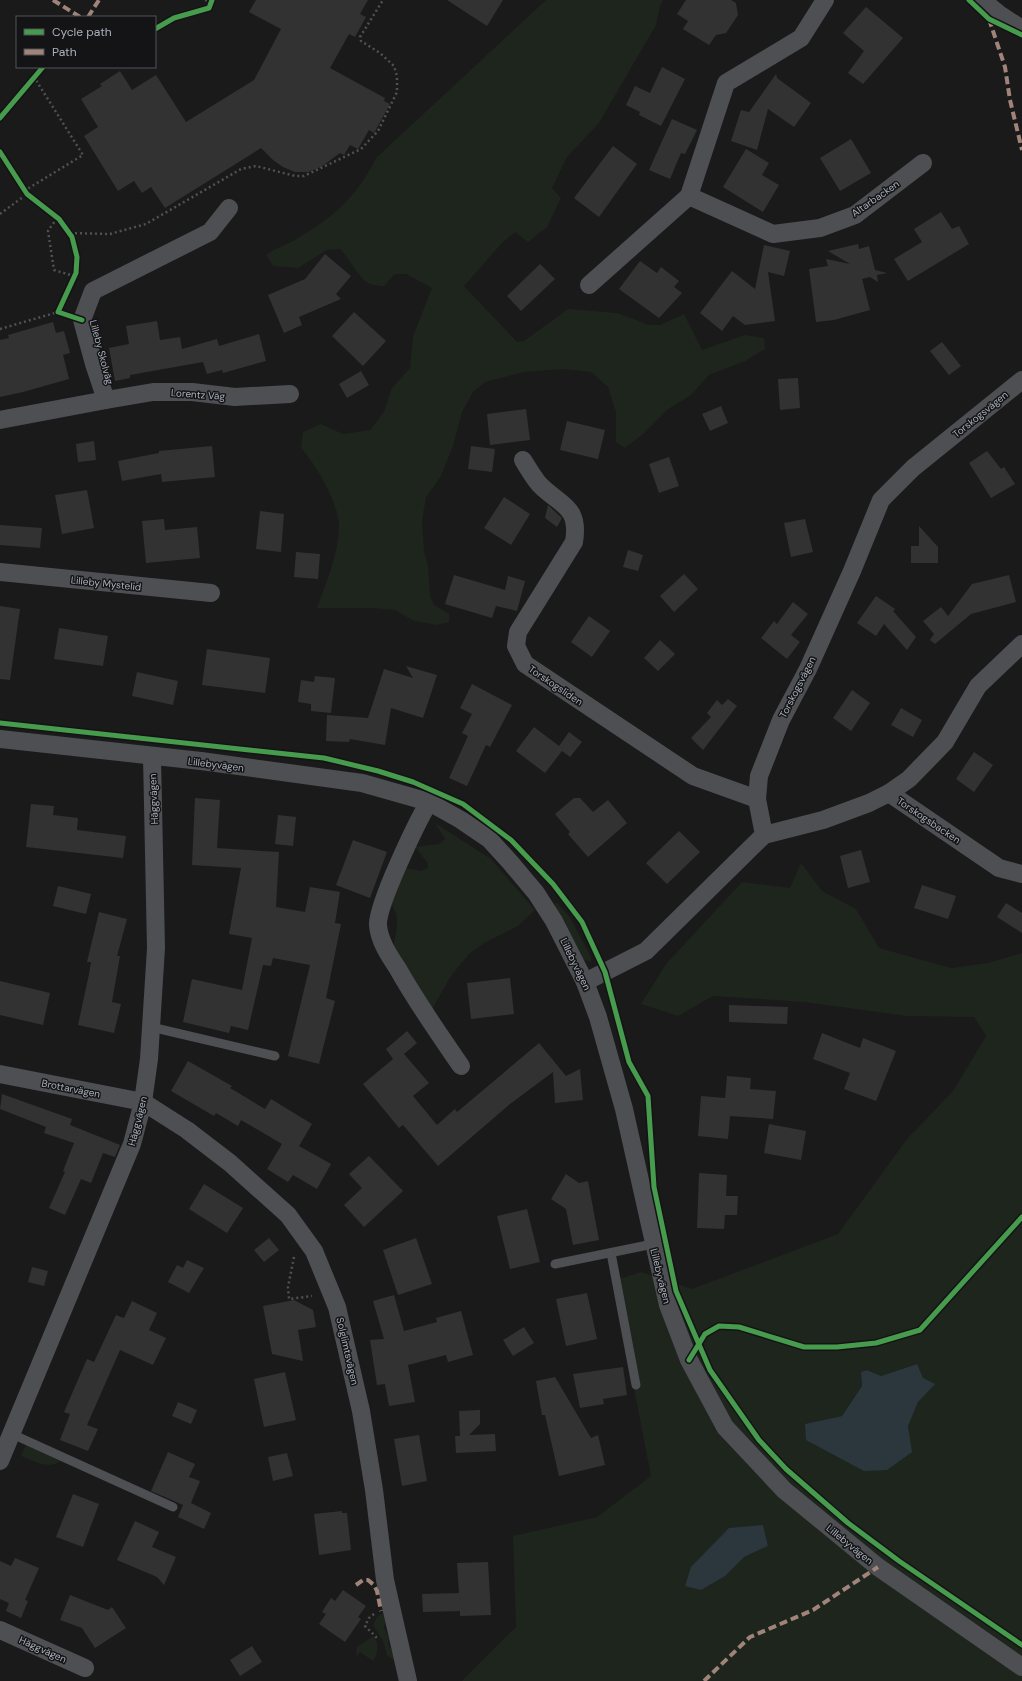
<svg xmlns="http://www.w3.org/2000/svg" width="1022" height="1681" font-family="'DM Sans',sans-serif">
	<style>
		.green { fill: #1d251d; fill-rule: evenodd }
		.water { fill: #2b373d }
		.building { fill: #323232 }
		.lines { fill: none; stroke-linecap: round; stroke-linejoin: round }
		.path { stroke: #505154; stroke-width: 2.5; stroke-dasharray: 2 3; stroke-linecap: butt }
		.lane { stroke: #4d4f53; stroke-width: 9 }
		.street { stroke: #4d4f53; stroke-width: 18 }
		.quiet { stroke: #a18479; stroke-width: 4; stroke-dasharray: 8 4; stroke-linecap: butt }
		.cycleway-casing { stroke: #141416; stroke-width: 8 }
		.cycleway { stroke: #469c4c; stroke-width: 5 }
		.labels { text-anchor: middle; stroke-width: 3; stroke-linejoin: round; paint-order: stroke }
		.street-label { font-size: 10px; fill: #aab1bc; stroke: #141416 }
	</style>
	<rect width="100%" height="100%" fill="#1a1a1a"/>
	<g class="green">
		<path d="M 546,0 L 663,0 L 660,6 L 656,25 L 599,123 L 567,157 L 552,188 L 561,198 L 547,227 L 528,242 L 515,232 L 502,243 L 464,286 L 517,342 L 524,341 L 568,309 L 617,313 L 649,325 L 660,325 L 684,314 L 702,350 L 745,335 L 764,338 L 765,349 L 745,361 L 709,375 L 691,395 L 667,410 L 643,434 L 625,448 L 616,442 L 616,412 L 608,387 L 591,372 L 564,369 L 524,372 L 485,382 L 473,392 L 462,412 L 453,446 L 440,478 L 426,497 L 422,521 L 424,551 L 428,565 L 430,596 L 434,605 L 449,614 L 449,622 L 437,625 L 414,621 L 395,610 L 372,608 L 317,608 C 326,583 338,555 339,528 C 340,505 316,465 301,448 L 303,432 L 321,424 L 343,434 L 370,430 L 384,412 L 392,388 L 410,368 L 413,336 L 432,288 L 406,274 L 395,274 L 384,286 C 379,286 372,285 368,283 C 358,277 350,259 340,249 L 327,250 L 298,268 L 273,266 L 266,255 C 276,247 288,245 298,238 C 334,217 358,195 376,158 Z"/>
		<path d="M 435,823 L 491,859 L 535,910 L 518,926 L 484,943 L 469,954 L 451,976 L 431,1011 L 393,950 C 395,933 402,918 391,904 L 406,868 L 420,871 L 428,868 L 427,862 L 415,847 L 439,844 L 445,839 Z"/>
		<path d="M 801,863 L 822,891 L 856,909 L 879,948 L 951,968 L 988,963 L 1022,953 L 1022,1681 L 462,1681 L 516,1627 L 513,1536 L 597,1517 L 651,1476 L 613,1281 L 641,1272 L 692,1289 L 838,1234 L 907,1139 L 953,1091 L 986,1036 L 974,1017 L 907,1016 L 804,1002 L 713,996 L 678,1016 L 641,1004 L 666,964 L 742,882 L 790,888 ZM 916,1364 L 923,1378 L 918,1402 L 908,1426 L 911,1452 L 806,1424 L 842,1416 L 862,1386 L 861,1372 L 867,1370 L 881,1376 ZM 763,1525 L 768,1546 L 744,1557 L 725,1576 Z"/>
		<path d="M 557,903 L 569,916 L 591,957 L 591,962 L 582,959 L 565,922 L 555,906 L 555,903 Z"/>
		<path d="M 26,1445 L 61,1461 C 48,1470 34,1461 21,1456 Z"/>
		<path d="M 383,1613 L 386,1619 L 384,1628 L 388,1636 L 389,1646 L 397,1659 L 396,1662 L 387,1655 L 383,1641 L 373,1625 L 377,1617 Z"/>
		<path d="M 373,1636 C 380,1643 378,1654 373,1661 L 360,1652 L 356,1657 L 357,1647 Z"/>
	</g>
	<g class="water">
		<path d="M 917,1364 L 923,1378 L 935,1384 L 918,1402 L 908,1426 L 912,1452 L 887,1470 L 864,1471 L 806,1440 L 805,1424 L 842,1416 L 862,1386 L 861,1372 L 867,1370 L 881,1376 Z"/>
		<path d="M 763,1525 L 768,1546 L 744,1557 L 725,1576 L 701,1590 L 685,1586 L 691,1567 L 729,1528 Z"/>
	</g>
	<g class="building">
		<path d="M 256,0 L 368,0 L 360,14 L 366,17 L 355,37 L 349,34 L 330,68 L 385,98 L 384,101 L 390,104 L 374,133 L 369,130 L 358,149 L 350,145 L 344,155 L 340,153 L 321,167 L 308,172 L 295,172 L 283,167 L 273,160 L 261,148 L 165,208 L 151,187 L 142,193 L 134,181 L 118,191 L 84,136 L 98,127 L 81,99 L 102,86 L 100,84 L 120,71 L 132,90 L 156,75 L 186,122 L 254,80 L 281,29 L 249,12 Z"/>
		<path d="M 447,0 L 503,0 L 487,26 Z"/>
		<path d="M 686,0 L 731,0 L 736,3 L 738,15 L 726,33 L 716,35 L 709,45 L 683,29 L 688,21 L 677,14 Z"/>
		<path d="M 866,7 L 903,38 L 863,84 L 848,73 L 864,51 L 843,33 Z"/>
		<path d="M 662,67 L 685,79 L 661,126 L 639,115 L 640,112 L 626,105 L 635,86 L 650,93 Z"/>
		<path d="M 776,74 L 777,78 L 811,103 L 794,127 L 768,109 L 757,150 L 731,141 L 741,110 L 749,112 Z"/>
		<path d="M 672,119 L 697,130 L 685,154 L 681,153 L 670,179 L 649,170 Z"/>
		<path d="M 851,139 L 871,173 L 840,191 L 820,158 Z"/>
		<path d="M 613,146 L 637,164 L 599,217 L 574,198 Z"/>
		<path d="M 746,149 L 769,163 L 762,175 L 779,185 L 763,212 L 723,187 Z"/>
		<path d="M 941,212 L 952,229 L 959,226 L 969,244 L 908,281 L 894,259 L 922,242 L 914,229 Z"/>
		<path d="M 858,244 L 859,249 L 869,246 L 875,270 L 887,273 L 877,275 L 878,282 L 870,277 L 862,279 L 870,310 L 834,320 L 816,322 L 809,269 L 828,266 L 826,259 L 850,264 L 828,251 Z"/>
		<path d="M 764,245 L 790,251 L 784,276 L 768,272 L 775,321 L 745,325 L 733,316 L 722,331 L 700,313 L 732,271 L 755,289 Z"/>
		<path d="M 325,254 L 351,276 L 336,294 L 341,299 L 299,317 L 302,325 L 284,333 L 268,295 L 305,279 Z"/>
		<path d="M 640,261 L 657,273 L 661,267 L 679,281 L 674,287 L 682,293 L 659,318 L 619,289 Z"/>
		<path d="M 540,264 L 555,279 L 521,311 L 507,296 Z"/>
		<path d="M 354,312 L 386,341 L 363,366 L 332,336 Z"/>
		<path d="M 157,321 L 160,340 L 180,337 L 182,349 L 217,339 L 219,346 L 259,334 L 266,361 L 223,373 L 222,370 L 207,374 L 203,362 L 130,375 L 130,378 L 115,381 L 109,348 L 129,344 L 126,326 Z"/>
		<path d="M 53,322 L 56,333 L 64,331 L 70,353 L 63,355 L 69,379 L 23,392 L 0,397 L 0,340 L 9,338 L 8,335 Z"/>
		<path d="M 942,342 L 961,366 L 949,375 L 930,351 Z"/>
		<path d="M 361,371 L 369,385 L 347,398 L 339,384 Z"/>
		<path d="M 798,378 L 800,408 L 780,410 L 778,379 Z"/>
		<path d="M 721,406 L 728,423 L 710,431 L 702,414 Z"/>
		<path d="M 526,409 L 530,440 L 490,445 L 487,414 Z"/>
		<path d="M 567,421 L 605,430 L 598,459 L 560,450 Z"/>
		<path d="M 94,441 L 96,460 L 78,462 L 76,444 Z"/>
		<path d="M 212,446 L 215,477 L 162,482 L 161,474 L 122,481 L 118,461 L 159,453 L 159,451 Z"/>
		<path d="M 471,446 L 495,449 L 492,472 L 468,469 Z"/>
		<path d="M 987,451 L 1001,469 L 1004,467 L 1015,484 L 991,498 L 969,463 Z"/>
		<path d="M 669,457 L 679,486 L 659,493 L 649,464 Z"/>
		<path d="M 87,490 L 94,528 L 62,534 L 55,495 Z"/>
		<path d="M 504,497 L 530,514 L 511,545 L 484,528 Z"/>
		<path d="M 548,505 L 562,518 L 557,527 L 545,518 Z"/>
		<path d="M 260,511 L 284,514 L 281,552 L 256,549 Z"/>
		<path d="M 164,519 L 165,530 L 197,527 L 200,558 L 146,563 L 142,521 Z"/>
		<path d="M 805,519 L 813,552 L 791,557 L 784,523 Z"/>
		<path d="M 0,525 L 42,528 L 40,548 L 0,545 Z"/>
		<path d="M 919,526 L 938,547 L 938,563 L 911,563 L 911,546 L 919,546 Z"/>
		<path d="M 628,550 L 643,555 L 638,571 L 623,567 Z"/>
		<path d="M 296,552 L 320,554 L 318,579 L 294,577 Z"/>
		<path d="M 684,574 L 698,589 L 674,612 L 660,596 Z"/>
		<path d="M 454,575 L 505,590 L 508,576 L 525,581 L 517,611 L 496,606 L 492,618 L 445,604 Z"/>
		<path d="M 1009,575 L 1016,602 L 971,614 L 935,644 L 930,640 L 934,634 L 923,621 L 941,607 L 948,616 L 972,584 Z"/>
		<path d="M 876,596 L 895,609 L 893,611 L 916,637 L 907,650 L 884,624 L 876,636 L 857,623 Z"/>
		<path d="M 793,602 L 808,614 L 791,635 L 800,642 L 787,659 L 761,638 L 774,621 L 777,624 Z"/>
		<path d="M 0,606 L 20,609 L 10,680 L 0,679 Z"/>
		<path d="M 589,616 L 610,631 L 592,657 L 571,642 Z"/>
		<path d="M 59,628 L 108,636 L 103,666 L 54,659 Z"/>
		<path d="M 660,640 L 675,654 L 658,671 L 644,658 Z"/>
		<path d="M 207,649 L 270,658 L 265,693 L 202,685 Z"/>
		<path d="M 406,666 L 437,675 L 423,718 L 391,708 L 385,745 L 350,739 L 349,742 L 326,741 L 327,715 L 368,718 L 384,669 L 413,678 Z"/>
		<path d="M 137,672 L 178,681 L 173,705 L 132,696 Z"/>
		<path d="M 315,676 L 335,678 L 331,713 L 311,711 L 311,704 L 298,702 L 301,680 L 314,682 Z"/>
		<path d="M 472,684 L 512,705 L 490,747 L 486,745 L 467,786 L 449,778 L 468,736 L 462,733 L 472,714 L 460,708 Z"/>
		<path d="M 852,690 L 870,703 L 851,731 L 833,718 Z"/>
		<path d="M 728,699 L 737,706 L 703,750 L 691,738 L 711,717 L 707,713 L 717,700 L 722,705 Z"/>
		<path d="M 901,708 L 922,720 L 913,737 L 891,725 Z"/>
		<path d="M 534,727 L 559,746 L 569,732 L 582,742 L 570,757 L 562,751 L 545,773 L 516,751 Z"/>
		<path d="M 974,752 L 993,765 L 974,792 L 956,779 Z"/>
		<path d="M 195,798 L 220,800 L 217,848 L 279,852 L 276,907 L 305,912 L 310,887 L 340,892 L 335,923 L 341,924 L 326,998 L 335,1001 L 319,1064 L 288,1056 L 310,965 L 273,958 L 271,966 L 263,965 L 248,1030 L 231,1026 L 229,1033 L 183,1022 L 192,979 L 242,990 L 252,938 L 229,934 L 241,868 L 192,865 Z"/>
		<path d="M 574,798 L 580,798 L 593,812 L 608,800 L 627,823 L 588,857 L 568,834 L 570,832 L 555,814 Z"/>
		<path d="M 31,804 L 54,806 L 53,815 L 78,818 L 77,830 L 126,836 L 123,858 L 26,847 Z"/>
		<path d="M 278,815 L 296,817 L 293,846 L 275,844 Z"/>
		<path d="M 679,831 L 700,852 L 667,884 L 646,863 Z"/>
		<path d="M 353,840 L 387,852 L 370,898 L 336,885 Z"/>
		<path d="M 861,850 L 870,882 L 848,888 L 840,856 Z"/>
		<path d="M 922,885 L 956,896 L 948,919 L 914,908 Z"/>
		<path d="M 58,886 L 91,894 L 86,914 L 53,906 Z"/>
		<path d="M 1006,903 L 1022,913 L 1022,933 L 997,917 Z"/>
		<path d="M 99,912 L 127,919 L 117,956 L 120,956 L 112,1002 L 121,1004 L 114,1033 L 78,1025 L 89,974 L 91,962 L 87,962 Z"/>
		<path d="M 510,978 L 514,1014 L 471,1019 L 467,983 Z"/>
		<path d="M 0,981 L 50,993 L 43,1025 L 0,1015 Z"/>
		<path d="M 729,1005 L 788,1007 L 787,1024 L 729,1022 Z"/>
		<path d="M 407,1031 L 417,1043 L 404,1054 L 429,1083 L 413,1096 L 437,1125 L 455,1109 L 457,1112 L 539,1043 L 566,1076 L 580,1069 L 583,1100 L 555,1103 L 553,1072 L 510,1104 L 438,1166 L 403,1125 L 399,1128 L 363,1084 L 393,1059 L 386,1049 Z"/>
		<path d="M 822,1033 L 860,1048 L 863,1038 L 896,1051 L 876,1101 L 844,1089 L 850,1073 L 813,1059 Z"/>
		<path d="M 188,1061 L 232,1086 L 230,1088 L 265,1109 L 271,1099 L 312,1124 L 299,1146 L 331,1164 L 317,1189 L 293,1175 L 288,1182 L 267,1169 L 282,1144 L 241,1120 L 238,1126 L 216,1113 L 214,1116 L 171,1091 Z"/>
		<path d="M 727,1076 L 751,1078 L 750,1089 L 776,1091 L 773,1119 L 730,1116 L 728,1139 L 698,1136 L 701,1096 L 725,1098 Z"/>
		<path d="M 2,1094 L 72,1119 L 70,1125 L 120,1145 L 115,1157 L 103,1153 L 91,1183 L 81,1179 L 65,1215 L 49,1208 L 65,1172 L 63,1171 L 74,1143 L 44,1133 L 46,1127 L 0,1109 Z"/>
		<path d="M 769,1124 L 806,1131 L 801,1160 L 764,1153 Z"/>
		<path d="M 369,1156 L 403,1191 L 364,1227 L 344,1205 L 362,1188 L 349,1174 Z"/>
		<path d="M 699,1173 L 727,1175 L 726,1196 L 738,1196 L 737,1215 L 725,1215 L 724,1229 L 697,1228 Z"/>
		<path d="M 566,1174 L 579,1183 L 588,1181 L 599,1240 L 573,1245 L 566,1209 L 551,1199 Z"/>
		<path d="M 204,1184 L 243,1208 L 227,1233 L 189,1209 Z"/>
		<path d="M 527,1209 L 540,1262 L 510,1269 L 497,1216 Z"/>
		<path d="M 269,1238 L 279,1250 L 264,1262 L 254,1250 Z"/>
		<path d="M 416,1238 L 432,1284 L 398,1295 L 383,1250 Z"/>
		<path d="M 187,1260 L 204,1268 L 189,1293 L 168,1282 L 177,1265 L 183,1268 Z"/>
		<path d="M 32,1267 L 48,1271 L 44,1286 L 28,1282 Z"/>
		<path d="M 587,1293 L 597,1339 L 566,1346 L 556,1299 Z"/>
		<path d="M 394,1295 L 404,1331 L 437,1322 L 436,1318 L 461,1311 L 473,1355 L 448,1362 L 446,1355 L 408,1365 L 415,1402 L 389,1406 L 385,1384 L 377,1385 L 370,1340 L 384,1339 L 373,1301 Z"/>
		<path d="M 294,1300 L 313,1310 L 316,1327 L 298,1330 L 303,1361 L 272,1354 L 263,1306 Z"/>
		<path d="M 132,1301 L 157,1313 L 149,1330 L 166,1338 L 153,1365 L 120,1350 L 87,1425 L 98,1429 L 88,1451 L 60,1440 L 70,1414 L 64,1412 L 87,1359 L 94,1362 L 116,1315 L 124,1318 Z"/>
		<path d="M 524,1327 L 534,1343 L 513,1356 L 503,1340 Z"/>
		<path d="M 623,1367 L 627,1395 L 603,1399 L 604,1404 L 580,1408 L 573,1374 Z"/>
		<path d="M 285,1372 L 296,1420 L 264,1427 L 254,1379 Z"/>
		<path d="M 555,1377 L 591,1438 L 598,1435 L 605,1465 L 559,1476 L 545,1415 L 542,1415 L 536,1381 Z"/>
		<path d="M 178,1402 L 197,1410 L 191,1424 L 172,1416 Z"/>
		<path d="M 480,1410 L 480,1424 L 469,1435 L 495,1434 L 496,1451 L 456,1453 L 455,1436 L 460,1436 L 459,1411 Z"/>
		<path d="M 419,1435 L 427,1481 L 402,1486 L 394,1439 Z"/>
		<path d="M 168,1452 L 195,1464 L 189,1477 L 200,1481 L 191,1503 L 211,1513 L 204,1529 L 178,1517 L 183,1505 L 151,1491 Z"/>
		<path d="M 287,1453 L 293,1476 L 273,1481 L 268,1457 Z"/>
		<path d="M 73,1494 L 99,1504 L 83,1547 L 56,1537 Z"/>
		<path d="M 342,1511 L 342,1513 L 347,1513 L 351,1550 L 319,1555 L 314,1514 Z"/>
		<path d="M 135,1521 L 159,1532 L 152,1547 L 176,1557 L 164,1585 L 157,1577 L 117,1560 Z"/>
		<path d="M 15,1558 L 39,1568 L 25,1600 L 28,1601 L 21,1618 L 6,1611 L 9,1603 L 0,1599 L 0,1561 L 11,1566 Z"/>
		<path d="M 488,1562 L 491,1615 L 460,1616 L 460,1611 L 423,1612 L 422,1594 L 459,1593 L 457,1563 Z"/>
		<path d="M 343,1590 L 366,1606 L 358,1617 L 361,1619 L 345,1642 L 319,1624 L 326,1614 L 322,1612 L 331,1598 L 335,1601 Z"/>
		<path d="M 70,1595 L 108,1610 L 112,1607 L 126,1628 L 95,1648 L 82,1628 L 60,1620 Z"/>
		<path d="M 252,1646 L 262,1662 L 240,1676 L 230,1660 Z"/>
	</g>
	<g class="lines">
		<g class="path">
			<path d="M 205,0 L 211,1"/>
			<path d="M 24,191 L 83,155 L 34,77"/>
			<path d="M 0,214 L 27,194"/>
			<path d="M 57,218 L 48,231 L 54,270 L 74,276"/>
			<path d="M 70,233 L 110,234 L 146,224 L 241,169 L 256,166 L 295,176 L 304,176 L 361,149 L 378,131 L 397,92 L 397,76 L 394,66 L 380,53 L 361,41 L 360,37 L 383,0"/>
			<path d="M 0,329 L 58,312"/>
			<path d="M 294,1257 L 288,1287 L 289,1299 L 312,1296"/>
			<path d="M 374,1614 L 369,1618 L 365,1626 L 377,1638"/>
		</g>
		<g class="lane">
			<path d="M 151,1027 L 275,1056"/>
			<path d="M 611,1253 L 636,1385"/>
			<path d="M 555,1264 L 653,1244"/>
			<path d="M 12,1434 L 173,1507"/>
		</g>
		<g class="street">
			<path d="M 982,0 L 999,14 L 1022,29"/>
			<path d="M 689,196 L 773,234 L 820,228 L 855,215 L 923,163"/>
			<path d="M 589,285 L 689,196 L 726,83 L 801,38 L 825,0"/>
			<path d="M 106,400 L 153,392 L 192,392 L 235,397 L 290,394"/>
			<path d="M 0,420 L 106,400 L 94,364 L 82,320 L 93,291 L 210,232 L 229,208"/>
			<path d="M 523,460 C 528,468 533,477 539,484 C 560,506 580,505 574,542 L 518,632 L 516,646 L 525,664 L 693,776 L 757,799"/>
			<path d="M 0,572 L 211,593"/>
			<path d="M 0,739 L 201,761 L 362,783 L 429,802 L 461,820 L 489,839 L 510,862 L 536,893 L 554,921 L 585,982 L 598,1017 L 624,1109 L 668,1305 L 689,1360 L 725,1427 L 784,1490 L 878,1567 L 1022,1667"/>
			<path d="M 889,793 L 909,779 L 945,742 L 978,686 L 1022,644"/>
			<path d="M 429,802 C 417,822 377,905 378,925 C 379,941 390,957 398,969 C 417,1003 439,1034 461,1066"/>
			<path d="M 764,835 L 757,799 L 759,776 L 781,720 L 808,669 L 852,571 L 881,500 L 913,468 L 1022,380"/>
			<path d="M 585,982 L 646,951 L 764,835 L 823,820 L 869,803 L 889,793 L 999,868 L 1022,874"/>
			<path d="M 0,1074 L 143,1102 L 187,1130 L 230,1163 L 288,1215 L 314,1251 L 337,1307 L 361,1411 L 374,1490 L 385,1580 L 408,1681"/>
			<path d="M 0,1461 L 132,1144 L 143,1102 L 149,1059 L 156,948 L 152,757"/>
			<path d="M 0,1630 L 85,1668"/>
		</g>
		<g class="quiet">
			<path d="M 53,0 L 80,17"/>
			<path d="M 88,17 L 99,0"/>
			<path d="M 989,19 L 1005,67 L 1010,100 L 1022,150"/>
			<path d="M 356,1585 L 363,1580 L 368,1580 L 374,1585 L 377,1591 L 381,1611"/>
			<path d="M 704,1681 L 750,1637 L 813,1610 L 878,1567"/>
		</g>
		<defs>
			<g id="cycleway">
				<path d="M 969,0 L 989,19 L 1022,35"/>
				<path d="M 155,29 L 174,18 L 209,8 L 212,0"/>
				<path d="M 0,118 L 43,67"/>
				<path d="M 0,152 L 27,194 L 59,219 L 72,237 L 77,257 L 76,273 L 58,312 L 82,320"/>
				<path d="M 0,723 L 324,758 L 378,771 L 413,782 L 463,804 L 511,840 L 553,884 L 582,922 L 605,972 L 629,1062 L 648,1096 L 654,1187 L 676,1291 L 710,1370 L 759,1440 L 786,1469 L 848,1523 L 899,1561 L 1022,1645"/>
				<path d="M 689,1360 L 705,1334 L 719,1326 L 739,1327 L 804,1347 L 837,1347 L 876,1343 L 920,1330 L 1022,1217"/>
			</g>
		</defs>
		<use href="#cycleway" class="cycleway-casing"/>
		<use href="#cycleway" class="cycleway"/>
	</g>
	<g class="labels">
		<g class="street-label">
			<text transform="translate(875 198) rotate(-35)" y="4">Altarbacken</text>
			<text transform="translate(102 352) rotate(75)" y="4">Lilleby Skolväg</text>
			<text transform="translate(198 394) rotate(4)" y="4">Lorentz Väg</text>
			<text transform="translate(980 414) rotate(-39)" y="4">Torskogsvägen</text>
			<text transform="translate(106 583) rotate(6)" y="4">Lilleby Mystelid</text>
			<text transform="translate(556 685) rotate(34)" y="4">Torskogsliden</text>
			<text transform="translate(797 687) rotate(-63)" y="4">Torskogsvägen</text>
			<text transform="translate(216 764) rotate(7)" y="4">Lillebyvägen</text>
			<text transform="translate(153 799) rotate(-92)" y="4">Häggvägen</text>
			<text transform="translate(929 820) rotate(34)" y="4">Torskogsbacken</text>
			<text transform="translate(576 964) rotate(64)" y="4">Lillebyvägen</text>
			<text transform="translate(71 1088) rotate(11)" y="4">Brottarvägen</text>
			<text transform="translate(137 1121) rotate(-76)" y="4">Häggvägen</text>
			<text transform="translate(661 1276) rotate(76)" y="4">Lillebyvägen</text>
			<text transform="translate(348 1351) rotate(77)" y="4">Solglimtsvägen</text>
			<text transform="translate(850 1544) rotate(39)" y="4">Lillebyvägen</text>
			<text transform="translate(43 1649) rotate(24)" y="4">Häggvägen</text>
		</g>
	</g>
	<rect x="16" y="16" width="140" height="52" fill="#141416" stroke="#505358"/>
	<rect x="24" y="29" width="20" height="6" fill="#469c4c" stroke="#505358"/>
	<text x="52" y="36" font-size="12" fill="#aab1bc">Cycle path</text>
	<rect x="24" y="49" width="20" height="6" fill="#a18479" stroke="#505358"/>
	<text x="52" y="56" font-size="12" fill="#aab1bc">Path</text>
</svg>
